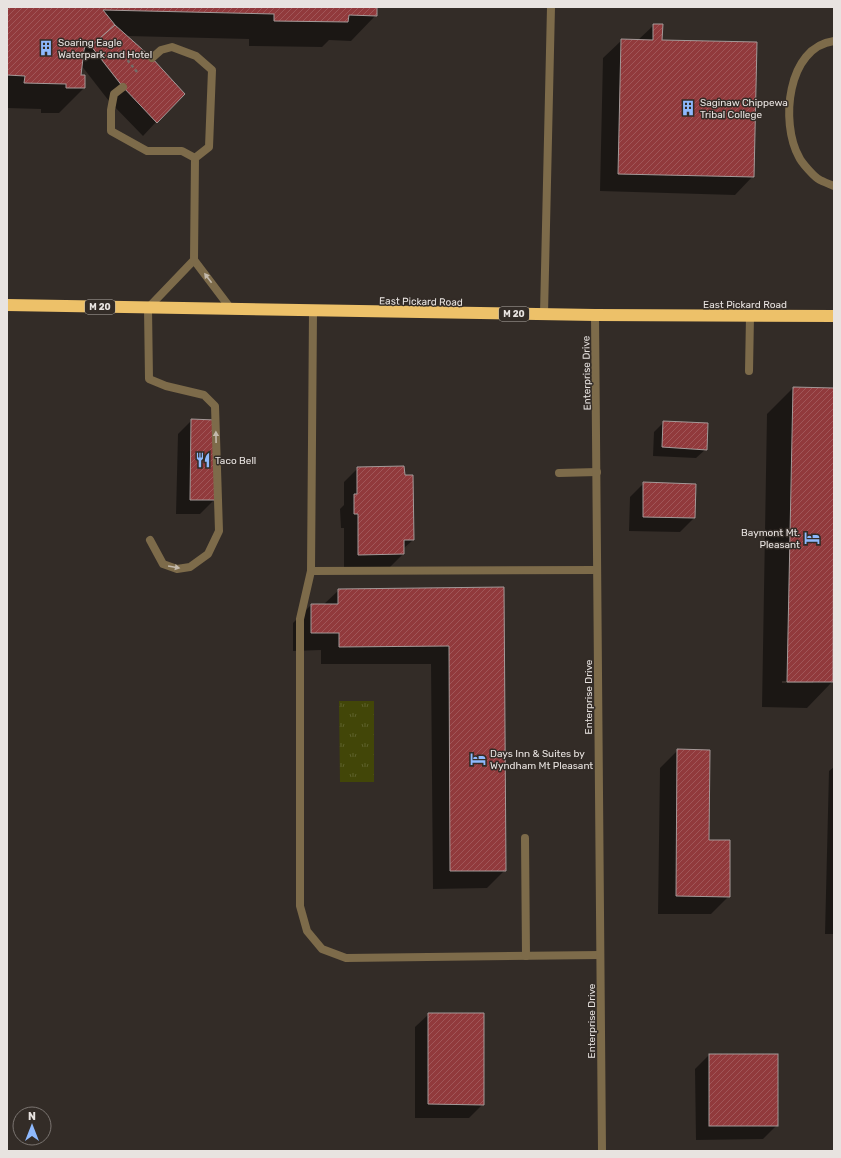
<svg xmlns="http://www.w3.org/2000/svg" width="841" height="1158" font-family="Rubik,sans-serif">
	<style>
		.grass { fill: url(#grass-tufts) }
		.shadow { fill: #0007; fill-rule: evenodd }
		.building { fill: url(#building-hatch); stroke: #a49998 }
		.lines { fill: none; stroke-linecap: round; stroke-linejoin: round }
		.path { stroke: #736d68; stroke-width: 2.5; stroke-dasharray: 3 3; stroke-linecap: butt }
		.lane { stroke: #7d6b4a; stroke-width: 8 }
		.street { stroke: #7d6b4a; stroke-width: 8 }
		.highway { stroke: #edc169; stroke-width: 12 }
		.oneway { fill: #c3b9ac }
		.labels { text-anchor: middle; stroke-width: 3; stroke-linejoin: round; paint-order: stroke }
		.shield { fill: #332c27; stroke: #b2aca8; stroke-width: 1 }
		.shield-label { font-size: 9px; font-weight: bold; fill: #e8e3e0 }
		.poi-label { font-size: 10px; fill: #e8e3e0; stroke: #332c27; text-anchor: start }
		.street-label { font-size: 10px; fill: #e8e3e0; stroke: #332c27 }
	</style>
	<defs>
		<pattern id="grass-tufts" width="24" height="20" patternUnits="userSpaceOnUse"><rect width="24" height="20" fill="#424608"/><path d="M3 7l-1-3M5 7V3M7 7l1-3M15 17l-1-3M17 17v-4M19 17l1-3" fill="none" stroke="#5d612c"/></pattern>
		<pattern id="building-hatch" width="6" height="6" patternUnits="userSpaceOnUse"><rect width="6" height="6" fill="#913a3c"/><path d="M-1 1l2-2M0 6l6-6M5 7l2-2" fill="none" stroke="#a05658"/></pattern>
	</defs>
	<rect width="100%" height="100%" fill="#332c27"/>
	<path class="grass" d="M 339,701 L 374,701 L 374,782 L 340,782 Z"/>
	<g class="shadow">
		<path d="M 7,7 L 376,7 L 376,15 L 351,41 L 329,40 L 322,47 L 249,46 L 249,39 L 127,36 L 156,122 L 143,136 L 109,101 L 81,65 L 80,76 L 84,88 L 59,113 L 41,113 L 41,109 L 7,108 ZM 93,46 L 127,90 L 125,91 L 91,47 Z"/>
		<path d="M 654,25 L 661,41 L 753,176 L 735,195 L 600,191 L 603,58 L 622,40 L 638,40 Z"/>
		<path d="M 793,388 L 834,389 L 834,676 L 832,677 L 832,682 L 807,708 L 762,707 L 767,414 ZM 782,681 L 813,681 L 813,683 L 782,683 Z"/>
		<path d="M 192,420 L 214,500 L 200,514 L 176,514 L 178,434 Z"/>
		<path d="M 663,423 L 706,449 L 696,458 L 653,456 L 654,432 Z"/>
		<path d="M 358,468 L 404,476 L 412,476 L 413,540 L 403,549 L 403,554 L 389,568 L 344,568 L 344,528 L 341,528 L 340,509 L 344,505 L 344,482 Z"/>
		<path d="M 644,483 L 694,518 L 680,532 L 629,531 L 630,497 Z"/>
		<path d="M 503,588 L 505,870 L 487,888 L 433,889 L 431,664 L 321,664 L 321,650 L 293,651 L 293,623 L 311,605 L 323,605 L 339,590 Z"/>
		<path d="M 678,750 L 708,841 L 729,896 L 711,914 L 658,914 L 660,768 Z"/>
		<path d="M 834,767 L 834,934 L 825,934 L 829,771 Z"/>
		<path d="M 429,1014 L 483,1104 L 469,1118 L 415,1118 L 415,1027 Z"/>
		<path d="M 709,1055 L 777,1125 L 763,1139 L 696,1140 L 695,1069 Z"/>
	</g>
	<g class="building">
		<path d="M 7,7 L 377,7 L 377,16 L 349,15 L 348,22 L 274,21 L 274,14 L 103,10 L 115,25 L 91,46 L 87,41 L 84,50 L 81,75 L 85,75 L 85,88 L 66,88 L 66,84 L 24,83 L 25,76 L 7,75 Z"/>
		<path d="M 653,24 L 663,24 L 662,40 L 757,42 L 754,177 L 618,174 L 621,39 L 653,40 Z"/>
		<path d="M 115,25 L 152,58 L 185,94 L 157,123 L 123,87 L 91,46 Z"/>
		<path d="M 793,387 L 834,388 L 833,682 L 787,682 Z"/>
		<path d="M 191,419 L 215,420 L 215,500 L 190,500 Z"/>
		<path d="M 663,421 L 708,423 L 707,450 L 662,447 Z"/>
		<path d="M 404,466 L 405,475 L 413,475 L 414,540 L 404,540 L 404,554 L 358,555 L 358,514 L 354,514 L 354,494 L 357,494 L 357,467 Z"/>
		<path d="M 643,482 L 696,484 L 695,518 L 643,517 Z"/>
		<path d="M 504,587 L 506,871 L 450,871 L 449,646 L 339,647 L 339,633 L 311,633 L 311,604 L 338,604 L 338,589 Z"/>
		<path d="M 677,749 L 710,750 L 709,840 L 730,840 L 730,897 L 676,896 Z"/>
		<path d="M 428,1013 L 484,1013 L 484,1105 L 428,1104 Z"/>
		<rect x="709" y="1054" width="69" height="72"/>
	</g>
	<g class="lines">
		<path class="path" d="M 120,51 L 137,72"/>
		<g class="lane">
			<path d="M 834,41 C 787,47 780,123 799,157 C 801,162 815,178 820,180 C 824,182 829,184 834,186"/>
			<path d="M 152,58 L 161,50 L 172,47 L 196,56 L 212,70 L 209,147 L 195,158 L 194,260"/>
			<path d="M 123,87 L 114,94 L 111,110 L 111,131 L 147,151 L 182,151 L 195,158"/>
			<path d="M 313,311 L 311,571 L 300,619 L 300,906 L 307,931 L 322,949 L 346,958 L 600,955"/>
			<path d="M 544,314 L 551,7"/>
			<path d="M 749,371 L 750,316"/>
			<path d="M 559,473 L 597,472"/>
			<path d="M 150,540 L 163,564 L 177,569 L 190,567 L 208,554 L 219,531 L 215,406 L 204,395 L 166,386 L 149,379 L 148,308 L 194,260 L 231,309"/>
			<path d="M 311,571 L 597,570"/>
			<path d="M 525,838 L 526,956"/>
		</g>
		<path class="street" d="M 595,315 L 602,1151"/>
		<path class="highway" d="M 7,305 L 595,315 L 834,316"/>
	</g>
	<defs><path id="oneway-solid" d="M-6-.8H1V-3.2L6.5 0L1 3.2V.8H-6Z"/></defs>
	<g class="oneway">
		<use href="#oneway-solid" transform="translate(208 278) rotate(-127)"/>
		<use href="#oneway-solid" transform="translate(216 437) rotate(-91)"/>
		<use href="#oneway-solid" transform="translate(174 567) rotate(10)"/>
	</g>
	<defs>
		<symbol id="building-bare" viewBox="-9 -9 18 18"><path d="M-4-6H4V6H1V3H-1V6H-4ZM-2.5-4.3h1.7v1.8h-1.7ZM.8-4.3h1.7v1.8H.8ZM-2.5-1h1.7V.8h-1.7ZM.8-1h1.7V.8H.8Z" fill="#8eb9fd" stroke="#332c27" stroke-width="2.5" paint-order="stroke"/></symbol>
		<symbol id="restaurant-bare" viewBox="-9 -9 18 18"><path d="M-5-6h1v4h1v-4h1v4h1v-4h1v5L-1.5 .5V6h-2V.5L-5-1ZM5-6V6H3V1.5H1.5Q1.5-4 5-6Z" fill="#8eb9fd" stroke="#332c27" stroke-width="2.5" paint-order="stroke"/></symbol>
		<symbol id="hotel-bare" viewBox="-9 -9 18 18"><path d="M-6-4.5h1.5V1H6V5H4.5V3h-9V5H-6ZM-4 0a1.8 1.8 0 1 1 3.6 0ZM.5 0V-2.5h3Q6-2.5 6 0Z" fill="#8eb9fd" stroke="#332c27" stroke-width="2.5" paint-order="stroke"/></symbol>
	</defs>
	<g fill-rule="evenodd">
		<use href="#building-bare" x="35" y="37" width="22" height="22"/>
		<use href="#building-bare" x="677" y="97" width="22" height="22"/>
		<use href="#restaurant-bare" x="192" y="449" width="22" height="22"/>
		<use href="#hotel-bare" x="801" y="527" width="22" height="22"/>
		<use href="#hotel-bare" x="467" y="748" width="22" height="22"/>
	</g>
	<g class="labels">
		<g class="shield">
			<rect x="85" y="300" width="30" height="14" rx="3"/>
			<rect x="499" y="307" width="30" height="14" rx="3"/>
		</g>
		<g class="shield-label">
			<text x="100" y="310">M 20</text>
			<text x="514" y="317">M 20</text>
		</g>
		<g class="poi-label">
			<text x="58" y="46">Soaring Eagle<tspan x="58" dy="12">Waterpark and Hotel</tspan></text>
			<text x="700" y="106">Saginaw Chippewa<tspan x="700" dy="12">Tribal College</tspan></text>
			<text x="215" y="464">Taco Bell</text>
			<text x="800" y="536" text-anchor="end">Baymont Mt.<tspan x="800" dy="12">Pleasant</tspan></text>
			<text x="490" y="757">Days Inn &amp; Suites by<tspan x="490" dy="12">Wyndham Mt Pleasant</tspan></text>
		</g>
		<g class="street-label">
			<text transform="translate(421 301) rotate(1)" y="4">East Pickard Road</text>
			<text x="745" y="308">East Pickard Road</text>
			<text transform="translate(586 373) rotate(-91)" y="4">Enterprise Drive</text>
			<text transform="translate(588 697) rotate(-90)" y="4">Enterprise Drive</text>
			<text transform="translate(591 1021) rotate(-90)" y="4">Enterprise Drive</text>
		</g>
	</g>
	<rect width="841" height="1158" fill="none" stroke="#e8e3e0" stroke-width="16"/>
	<g transform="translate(32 1126)"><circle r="19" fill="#332c27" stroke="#7b7571"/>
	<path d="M0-3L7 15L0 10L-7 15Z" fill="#8eb9fd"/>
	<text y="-6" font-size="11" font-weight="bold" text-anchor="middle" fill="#e8e3e0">N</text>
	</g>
</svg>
